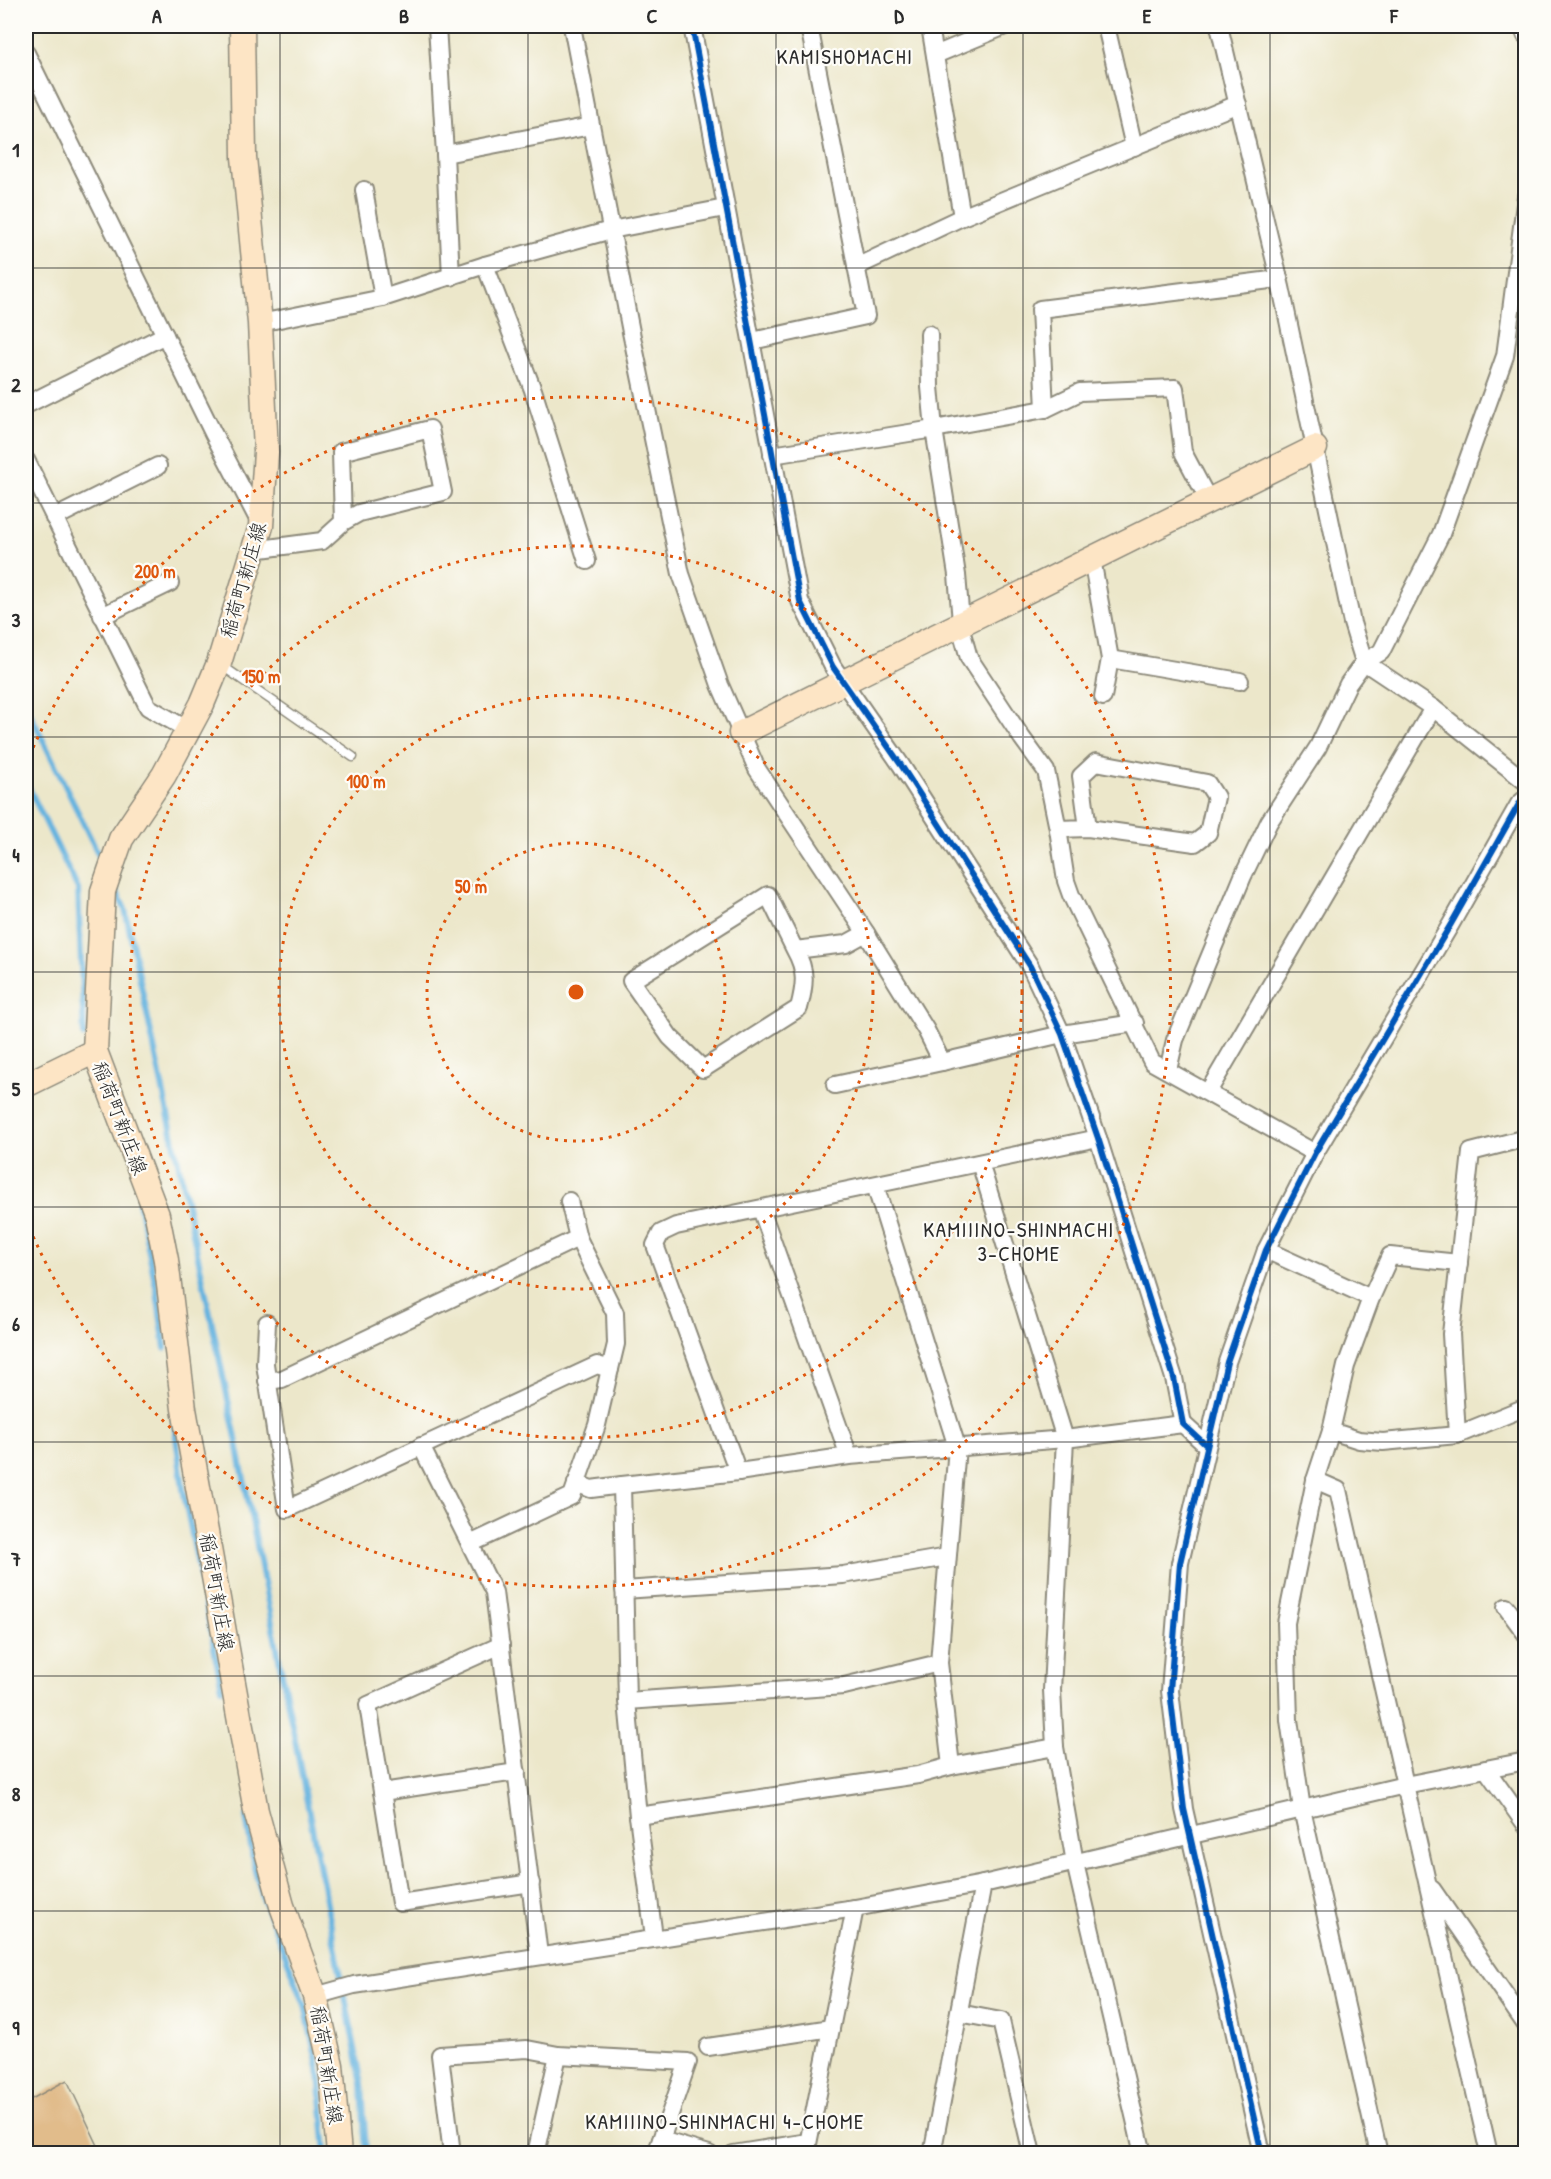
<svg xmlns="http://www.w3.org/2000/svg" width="1551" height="2179" font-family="'Patrick Hand','Klee One',sans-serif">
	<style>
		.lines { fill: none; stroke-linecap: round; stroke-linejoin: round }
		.stream { stroke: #65b3df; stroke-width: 6 }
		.building { fill: #e1bc8b }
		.lane-casing { stroke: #8c897a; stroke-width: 11 }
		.street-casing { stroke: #8c897a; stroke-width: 20 }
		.secondary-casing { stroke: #8c897a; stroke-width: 27 }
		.lane { stroke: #fff; stroke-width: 8 }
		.street { stroke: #fff; stroke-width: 16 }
		.secondary { stroke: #fde5c5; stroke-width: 24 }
		.cycleway-casing { stroke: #fdfcf7; stroke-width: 10 }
		.cycleway { stroke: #0057b8; stroke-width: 6 }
		.grid { fill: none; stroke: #2b2b2b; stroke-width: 1.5; stroke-opacity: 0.55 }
		.ring { fill: none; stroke: #df570e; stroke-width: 3; stroke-dasharray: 3 6 }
		.labels { text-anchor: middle; stroke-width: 4.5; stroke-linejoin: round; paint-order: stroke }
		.street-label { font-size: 20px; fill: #2b2b2b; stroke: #fdfcf7 }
		.neighbourhood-label { font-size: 21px; letter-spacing: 1.5px; fill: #2b2b2b; stroke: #fdfcf7 }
		.centre { fill: #df570e; stroke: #fdfcf7; stroke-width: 3 }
		.ring-label { font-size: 18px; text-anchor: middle; font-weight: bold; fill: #df570e; stroke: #fdfcf7; stroke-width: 4.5; stroke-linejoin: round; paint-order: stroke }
		.neatline { fill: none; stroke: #2b2b2b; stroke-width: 2 }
		.grid-label { font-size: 20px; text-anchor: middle; font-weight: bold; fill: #2b2b2b }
	</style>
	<rect width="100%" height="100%" fill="#fdfcf7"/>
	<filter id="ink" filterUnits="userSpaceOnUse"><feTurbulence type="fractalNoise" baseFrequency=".0167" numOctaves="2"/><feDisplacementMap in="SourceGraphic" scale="12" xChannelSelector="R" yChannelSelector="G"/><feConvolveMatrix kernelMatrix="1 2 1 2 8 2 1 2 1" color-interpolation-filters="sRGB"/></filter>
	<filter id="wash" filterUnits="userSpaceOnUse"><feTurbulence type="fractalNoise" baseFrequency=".008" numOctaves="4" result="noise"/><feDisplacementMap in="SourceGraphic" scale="24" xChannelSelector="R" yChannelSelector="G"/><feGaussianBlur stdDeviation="1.35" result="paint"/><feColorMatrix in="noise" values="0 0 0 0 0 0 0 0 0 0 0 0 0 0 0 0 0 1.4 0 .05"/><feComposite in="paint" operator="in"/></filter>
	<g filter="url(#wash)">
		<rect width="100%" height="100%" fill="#ece7ca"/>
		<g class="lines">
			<g class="stream">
				<path d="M 26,705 L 104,866"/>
				<path d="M 26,782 L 78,889 L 84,1036"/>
				<path d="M 113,884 L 125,909 L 235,1433 L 362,2084 L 366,2154"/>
				<path d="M 139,1202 L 157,1292 L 165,1348"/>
				<path d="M 174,1421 L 183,1489 L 222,1688"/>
				<path d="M 246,1816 L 255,1871 L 264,1901 L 305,2005 L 319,2073 L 326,2154"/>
			</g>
		</g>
		<g id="blocks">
			<path class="building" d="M 67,2080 L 102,2154 L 26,2154 L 26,2102 Z"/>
		</g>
	</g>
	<g filter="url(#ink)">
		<use href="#blocks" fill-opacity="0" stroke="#8c897a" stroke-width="1.5"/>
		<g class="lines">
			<defs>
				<path id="lane" d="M 221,665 L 353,757"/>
				<g id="street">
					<path d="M 437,26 L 445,154"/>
					<path d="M 572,26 L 631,332 L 681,574 L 720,685 L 757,769 L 866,933 L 926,1030 L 942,1062 L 1062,1034 L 1135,1023"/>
					<path d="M 692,26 L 800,601 L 833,667 L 901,765 L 1030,966 L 1062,1034 L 1098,1138 L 1174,1378 L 1183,1424 L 1206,1445"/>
					<path d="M 930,26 L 962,217"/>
					<path d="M 1106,26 L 1134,147"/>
					<path d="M 1219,26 L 1281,287 L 1352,623 L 1364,662 L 1433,708 L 1526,782"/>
					<path d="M 1522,26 L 1526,36"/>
					<path d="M 26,53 L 213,433 L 261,525"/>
					<path d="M 935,55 L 1005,26"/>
					<path d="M 364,190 L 383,298"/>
					<path d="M 485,265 L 533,390 L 587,561"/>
					<path d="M 856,267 L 962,217 L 1238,104"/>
					<path d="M 451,277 L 445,154 L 591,126"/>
					<path d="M 260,323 L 383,298 L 485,265 L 611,230 L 725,208"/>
					<path d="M 929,334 L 930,387 L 934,429 L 1045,409 L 1080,392 L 1175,388 L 1183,452 L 1209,501"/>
					<path d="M 752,341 L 866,316 L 809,26"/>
					<path d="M 26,405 L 165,335"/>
					<path d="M 1045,409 L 1040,309 L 1279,279"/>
					<path d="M 772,455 L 934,429 L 957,575 L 962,633 L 969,658 L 1022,738 L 1046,771 L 1058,829 L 1066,881 L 1071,895 L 1152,1062 L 1315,1153"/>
					<path d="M 26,460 L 148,707 L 188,730"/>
					<path d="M 54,518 L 158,466"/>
					<path d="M 253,550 L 322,541 L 343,522 L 341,452 L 430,429 L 443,492 L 359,513 L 343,522"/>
					<path d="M 1092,559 L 1110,659 L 1103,697"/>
					<path d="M 102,616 L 170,583"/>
					<path d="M 1110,659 L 1240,681"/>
					<path d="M 1058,829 L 1088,828 L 1195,843 L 1208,833 L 1216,797 L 1207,783 L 1096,762 L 1081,776 L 1088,828"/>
					<path d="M 795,950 C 807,971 805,985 799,1008 L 703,1069 L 670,1037 L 631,981 L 768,895 L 795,950 L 846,944 L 866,933"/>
					<path d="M 1168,1070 L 1175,1040 L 1243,876 L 1269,822 L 1318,747 L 1348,684 L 1364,662 L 1381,652 L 1441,534 L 1505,356 L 1526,196"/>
					<path d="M 835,1085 L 942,1062"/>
					<path d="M 1208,1092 L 1433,708"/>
					<path d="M 1526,1138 L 1471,1152 L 1451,1334 L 1457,1435 L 1526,1407"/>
					<path d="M 980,1163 L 1065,1439 L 1052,1690 L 1055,1747 L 1075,1863 L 1143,2154"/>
					<path d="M 875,1185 L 957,1447 L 939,1663 L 951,1766"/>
					<path d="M 761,1209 L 849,1456"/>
					<path d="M 1266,1250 L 1371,1298 L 1346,1366 L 1331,1431 L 1315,1480 L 1286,1623 L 1289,1720 L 1302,1809 L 1379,2154"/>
					<path d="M 1371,1298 L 1390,1256 L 1459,1263"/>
					<path d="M 267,1323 L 265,1364 L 287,1509 L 597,1365 L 610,1369"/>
					<path d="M 267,1381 L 282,1379 L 578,1238"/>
					<path d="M 1331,1431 L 1359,1440 L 1383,1442 L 1457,1435"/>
					<path d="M 421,1446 L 494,1592 L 539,1955"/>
					<path d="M 738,1472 L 655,1245 L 661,1233 L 676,1226 L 1098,1138"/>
					<path d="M 1315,1480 L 1338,1490 L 1489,2154"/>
					<path d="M 576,1483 L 591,1489 L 622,1485"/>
					<path d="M 470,1544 L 572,1496 L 597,1425 L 610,1369 L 616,1344 L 615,1313 L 578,1238 L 569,1201"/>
					<path d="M 624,1590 L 843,1575 L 947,1557"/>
					<path d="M 1506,1607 L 1526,1634"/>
					<path d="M 501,1645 L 368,1705 L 400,1903 L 531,1883"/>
					<path d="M 627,1701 L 844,1686 L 939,1663"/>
					<path d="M 1486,1769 L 1526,1825"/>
					<path d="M 382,1792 L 517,1772"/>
					<path d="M 638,1816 L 918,1775 L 951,1766 L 1055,1747"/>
					<path d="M 1432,1889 L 1526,2025"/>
					<path d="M 654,1937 L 638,1816 L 627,1701 L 622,1485 L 738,1472 L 849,1456 L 1065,1439 L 1183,1424"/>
					<path d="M 315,1996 L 354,1985 L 855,1908 L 983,1884 L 1405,1785 L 1526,1761"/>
					<path d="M 959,2013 L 1001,2021 L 1032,2154"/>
					<path d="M 708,2047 L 831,2028"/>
					<path d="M 661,2140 L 709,2154"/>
					<path d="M 452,2154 L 440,2055 L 527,2049 L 558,2055 L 688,2062 L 656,2154"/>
					<path d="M 536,2154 L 558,2055"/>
					<path d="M 733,2154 L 808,2142"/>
					<path d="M 806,2154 L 855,1908"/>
					<path d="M 932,2154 L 983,1884"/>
					<path d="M 1262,2154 L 1184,1809 L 1170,1691 L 1180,1563 L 1227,1362 L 1266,1250 L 1315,1153 L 1451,924 L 1519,804 L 1526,798"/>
				</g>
				<g id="secondary">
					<path d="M 242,26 L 244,157 L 260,323 L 266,452 L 261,526 L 219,663 L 202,704 L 164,775 L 121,839 L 103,891 L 95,1051 L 157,1215 L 166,1260 L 184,1409 L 256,1811 L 282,1906 L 315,1996 L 331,2065 L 339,2154"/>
					<path d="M 741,733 L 1315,448"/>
					<path d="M 26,1085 L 95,1051"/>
				</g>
			</defs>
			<use href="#lane" class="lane-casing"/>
			<use href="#street" class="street-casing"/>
			<use href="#secondary" class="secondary-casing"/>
			<use href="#lane" class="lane"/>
			<use href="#street" class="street"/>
			<use href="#secondary" class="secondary"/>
			<defs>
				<g id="cycleway">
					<path d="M 692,26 L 800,601 L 833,667 L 901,765 L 1030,966 L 1062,1034 L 1098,1138 L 1174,1378 L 1183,1424 L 1206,1445"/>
					<path d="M 1262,2154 L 1184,1809 L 1170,1691 L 1180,1563 L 1227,1362 L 1266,1250 L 1315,1153 L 1451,924 L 1519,804 L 1526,798"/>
				</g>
			</defs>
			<use href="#cycleway" class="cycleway-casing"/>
			<use href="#cycleway" class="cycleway"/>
		</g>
	</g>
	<path class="grid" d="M 280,26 L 280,2154M 528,26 L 528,2154M 776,26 L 776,2154M 1023,26 L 1023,2154M 1270,26 L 1270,2154M 26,268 L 1526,268M 26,503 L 1526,503M 26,737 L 1526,737M 26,972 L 1526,972M 26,1207 L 1526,1207M 26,1442 L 1526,1442M 26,1676 L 1526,1676M 26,1911 L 1526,1911"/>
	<g class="ring">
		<circle cx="576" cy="992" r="149"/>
		<circle cx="576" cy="992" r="297"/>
		<circle cx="576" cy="992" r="446"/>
		<path d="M26 764A595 595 0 1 1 26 1220"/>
	</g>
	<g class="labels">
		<g class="street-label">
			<text transform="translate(243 580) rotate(-74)" y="7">稲荷町新庄線</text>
			<text transform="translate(120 1118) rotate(69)" y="7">稲荷町新庄線</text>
			<text transform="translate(217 1592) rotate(80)" y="7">稲荷町新庄線</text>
			<text transform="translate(327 2065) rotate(81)" y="7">稲荷町新庄線</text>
		</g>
		<g class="neighbourhood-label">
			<text x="845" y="64">KAMISHOMACHI</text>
			<text x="1019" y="1237">KAMIIINO-SHINMACHI<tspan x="1019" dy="24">3-CHOME</tspan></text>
			<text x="725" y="2129">KAMIIINO-SHINMACHI 4-CHOME</text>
		</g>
	</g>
	<circle cx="576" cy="992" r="9" class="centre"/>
	<g class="ring-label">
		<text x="155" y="578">200 m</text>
		<text x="261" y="683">150 m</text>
		<text x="366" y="788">100 m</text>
		<text x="471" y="893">50 m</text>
	</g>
	<rect width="1551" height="2179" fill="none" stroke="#fdfcf7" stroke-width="66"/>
	<rect x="33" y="33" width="1485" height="2113" class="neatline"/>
	<g class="grid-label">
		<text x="157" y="23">A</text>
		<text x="404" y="23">B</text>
		<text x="652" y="23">C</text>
		<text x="899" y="23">D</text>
		<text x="1147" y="23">E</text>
		<text x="1394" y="23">F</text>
		<text x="16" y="157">1</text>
		<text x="16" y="392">2</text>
		<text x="16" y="627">3</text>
		<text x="16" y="862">4</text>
		<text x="16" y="1096">5</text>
		<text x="16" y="1331">6</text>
		<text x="16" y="1566">7</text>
		<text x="16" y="1801">8</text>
		<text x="16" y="2035">9</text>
	</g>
</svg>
